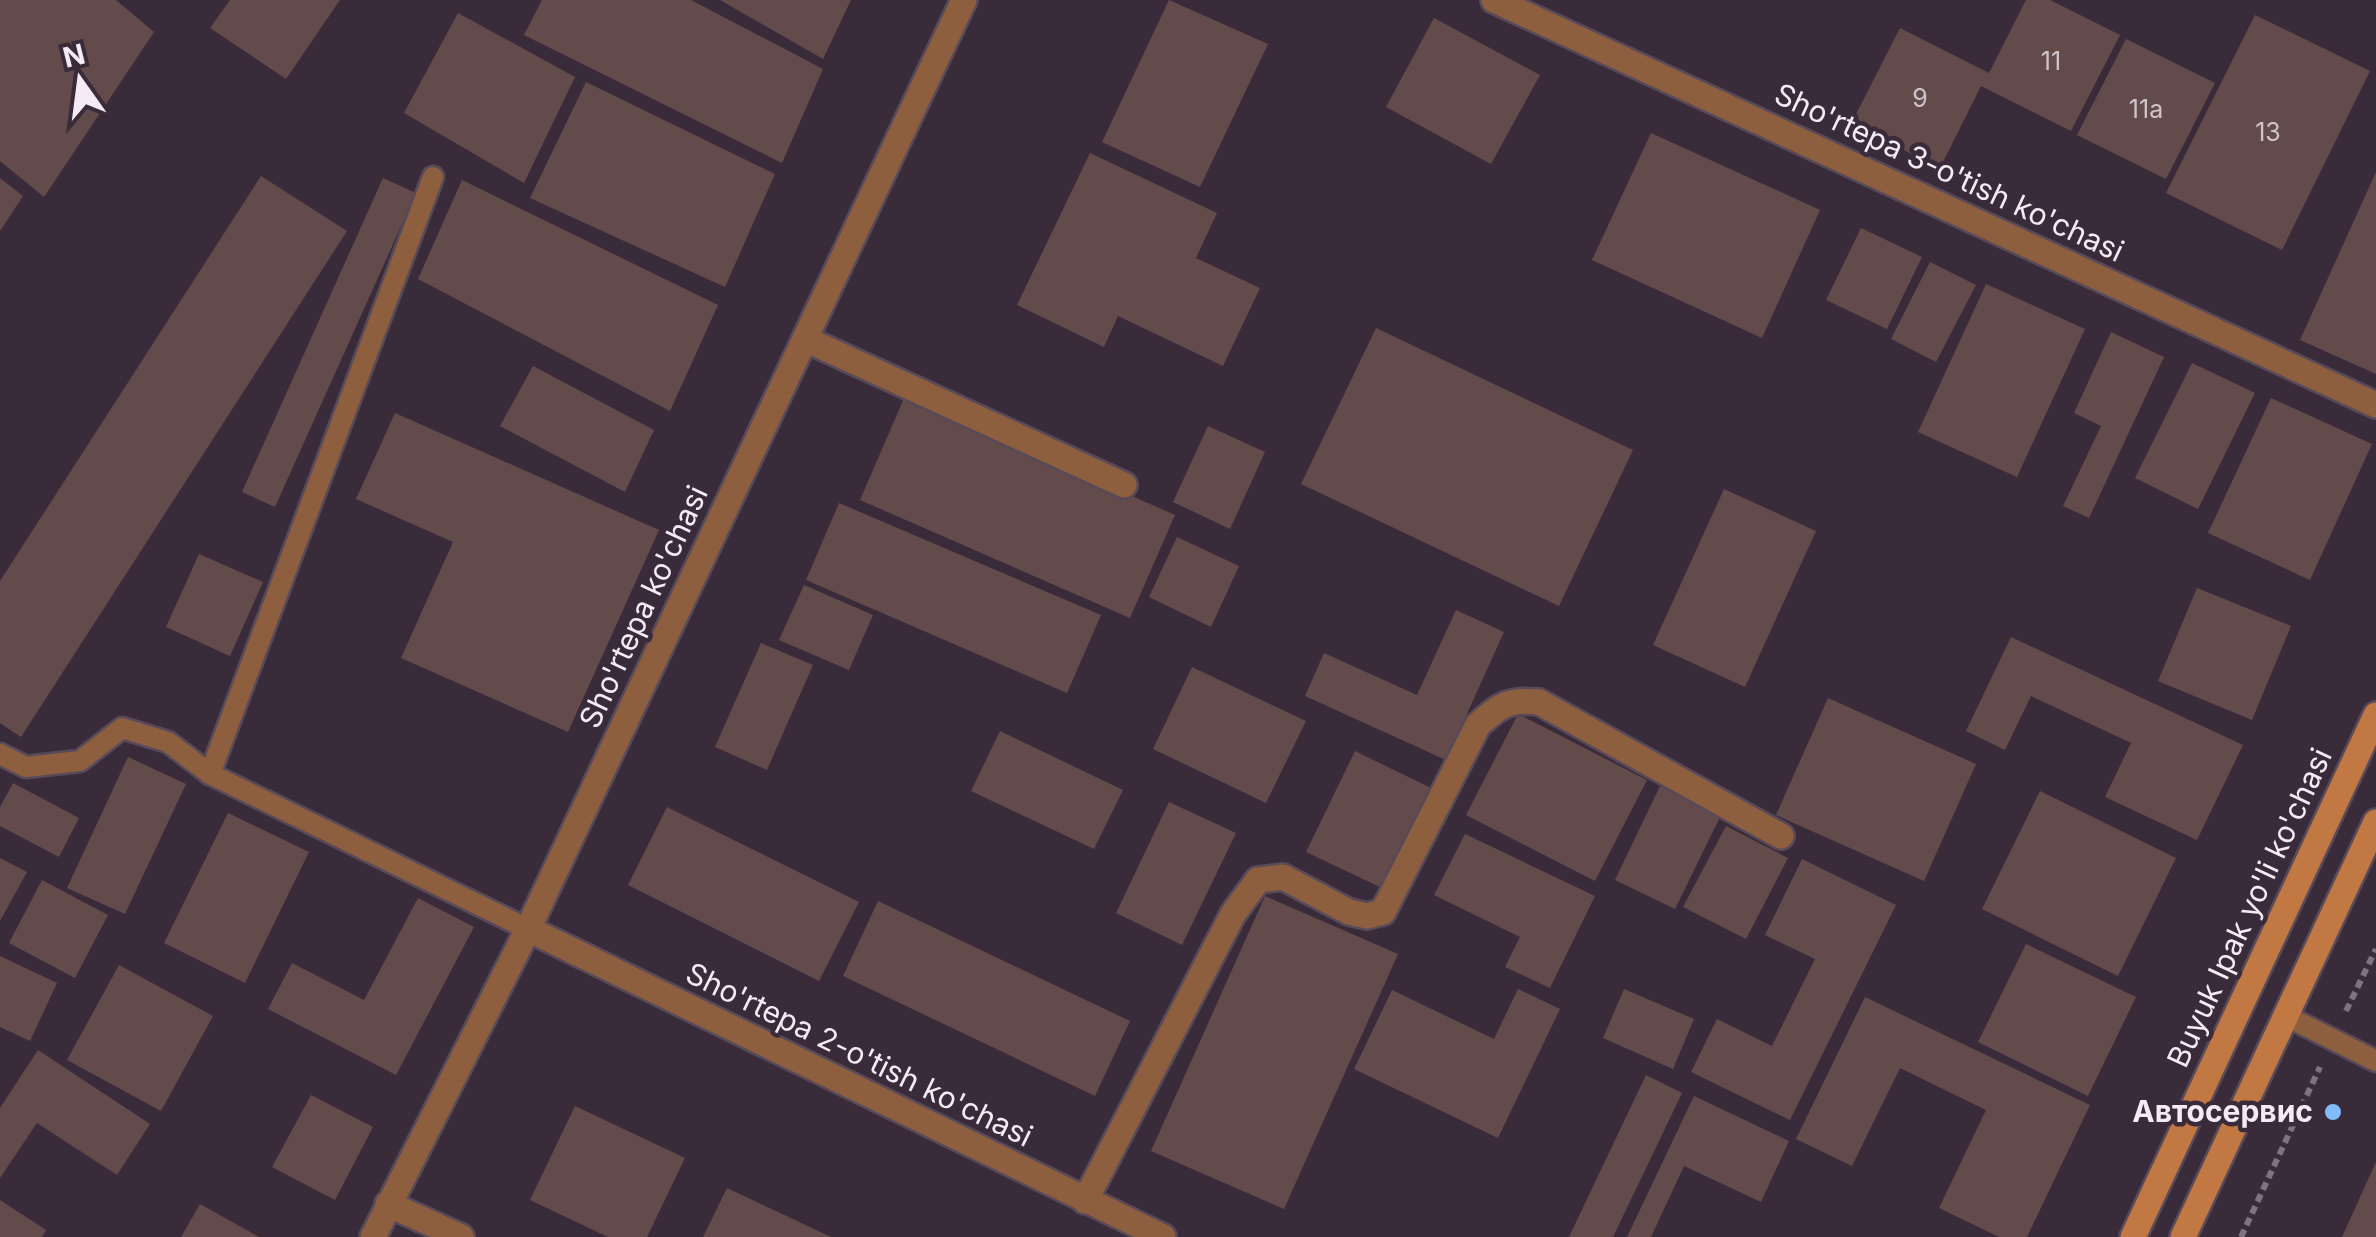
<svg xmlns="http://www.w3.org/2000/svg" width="2376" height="1237" font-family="Inter,sans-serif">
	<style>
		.building { fill: #634b4b }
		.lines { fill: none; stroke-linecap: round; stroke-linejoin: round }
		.service-casing { stroke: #584a58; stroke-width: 25 }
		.minor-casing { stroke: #584a58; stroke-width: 30 }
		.secondary-casing { stroke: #584a58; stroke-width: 30 }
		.path { stroke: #807280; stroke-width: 6; stroke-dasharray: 8 5; stroke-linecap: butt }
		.service { stroke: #8e5f3f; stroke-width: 20 }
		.minor { stroke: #8e5f3f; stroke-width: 25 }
		.secondary { stroke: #c27842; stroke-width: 25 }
		.poi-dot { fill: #81bcfa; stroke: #3a2b3a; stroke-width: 4 }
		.labels { text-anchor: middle; stroke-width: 9; stroke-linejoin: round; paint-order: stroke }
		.number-label { font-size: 25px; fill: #d0c3ca }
		.street-label { font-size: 30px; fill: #f5ebf5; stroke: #3a2b3a }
		.poi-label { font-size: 30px; font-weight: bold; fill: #f5ebf5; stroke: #3a2b3a; text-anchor: end }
	</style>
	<rect width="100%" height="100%" fill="#3a2b3a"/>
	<g class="building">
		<path d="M 0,0 L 116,0 L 154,32 L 44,197 L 0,161 Z"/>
		<path d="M 230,0 L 340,0 L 286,79 L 210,28 Z"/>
		<path d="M 542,0 L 691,0 L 823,69 L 782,163 L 524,35 Z"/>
		<path d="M 720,0 L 851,0 L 823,59 Z"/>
		<path d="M 1169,0 L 1268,44 L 1200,187 L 1102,142 Z"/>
		<path d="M 2026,0 L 2050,0 L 2120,35 L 2071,131 L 1981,86 L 1940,168 L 1851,124 L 1900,28 L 1989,73 Z"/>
		<path d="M 458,13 L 575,77 L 524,183 L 404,113 Z"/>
		<path d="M 2255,15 L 2370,71 L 2282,250 L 2166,193 Z"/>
		<path d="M 1434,18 L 1540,75 L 1491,164 L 1386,107 Z"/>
		<path d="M 2126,39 L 2215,83 L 2166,179 L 2077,135 Z"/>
		<path d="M 586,82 L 775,174 L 725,287 L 530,198 Z"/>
		<path d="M 1651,133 L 1820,210 L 1762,338 L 1592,260 Z"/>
		<path d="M 1090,153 L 1217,213 L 1196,258 L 1260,288 L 1223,366 L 1118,316 L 1104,347 L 1017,305 Z"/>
		<path d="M 2376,172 L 2376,374 L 2300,340 Z"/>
		<path d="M 261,176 L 347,231 L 21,737 L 0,723 L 0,581 Z"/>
		<path d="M 0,178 L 23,196 L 0,231 Z"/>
		<path d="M 383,178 L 416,193 L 275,507 L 242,492 Z"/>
		<path d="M 462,180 L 718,305 L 670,411 L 418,279 Z"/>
		<path d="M 1861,228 L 1922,257 L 1887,329 L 1826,300 Z"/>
		<path d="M 1930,262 L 1976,285 L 1936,362 L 1891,339 Z"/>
		<path d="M 1986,284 L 2085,329 L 2017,477 L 1918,432 Z"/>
		<path d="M 1376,328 L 1633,450 L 1559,606 L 1301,484 Z"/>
		<path d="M 2111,332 L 2164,357 L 2089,518 L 2063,506 L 2101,426 L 2074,413 Z"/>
		<path d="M 2192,363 L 2255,393 L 2198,509 L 2135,478 Z"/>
		<path d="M 533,366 L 654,430 L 625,492 L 500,426 Z"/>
		<path d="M 905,396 L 1175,515 L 1130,618 L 860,500 Z"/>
		<path d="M 2271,398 L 2372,444 L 2310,580 L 2208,533 Z"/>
		<path d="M 395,413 L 659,530 L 568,732 L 401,658 L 453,542 L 356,499 Z"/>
		<path d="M 1208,426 L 1265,452 L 1230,529 L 1173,502 Z"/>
		<path d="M 1724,489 L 1816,531 L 1745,687 L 1653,645 Z"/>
		<path d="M 839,503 L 1101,615 L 1067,693 L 806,580 Z"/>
		<path d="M 1177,537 L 1239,566 L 1211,627 L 1149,597 Z"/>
		<path d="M 199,554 L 263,582 L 230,656 L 166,627 Z"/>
		<path d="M 804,585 L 873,615 L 849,670 L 779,640 Z"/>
		<path d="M 2197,588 L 2291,626 L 2252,720 L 2158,681 Z"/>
		<path d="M 1456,610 L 1504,632 L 1446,760 L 1305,696 L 1324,653 L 1417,695 Z"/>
		<path d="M 2011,637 L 2243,745 L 2197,840 L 2105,797 L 2131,743 L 2031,696 L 2005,750 L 1966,731 Z"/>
		<path d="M 761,643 L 813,665 L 767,770 L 715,747 Z"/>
		<path d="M 1192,667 L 1306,721 L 1266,803 L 1153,749 Z"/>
		<path d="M 1828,698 L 1976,764 L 1924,881 L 1776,815 Z"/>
		<path d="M 1518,714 L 1647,780 L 1595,881 L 1466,815 Z"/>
		<path d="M 1000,731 L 1123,790 L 1094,849 L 971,791 Z"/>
		<path d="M 1355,751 L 1433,789 L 1384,889 L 1306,852 Z"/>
		<path d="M 128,757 L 186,784 L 125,914 L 67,888 Z"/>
		<path d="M 13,783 L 79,818 L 59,857 L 0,826 L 0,807 Z"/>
		<path d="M 1660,786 L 1721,815 L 1675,909 L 1615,880 Z"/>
		<path d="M 2040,791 L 2176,858 L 2118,976 L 1982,909 Z"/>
		<path d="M 1169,802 L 1236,833 L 1182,945 L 1116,913 Z"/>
		<path d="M 667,807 L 859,902 L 819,981 L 628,885 Z"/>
		<path d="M 228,813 L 309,852 L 245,983 L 164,943 Z"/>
		<path d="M 1726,826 L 1788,858 L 1746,939 L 1683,907 Z"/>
		<path d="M 1465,834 L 1595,896 L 1550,988 L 1505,967 L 1520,937 L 1434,895 Z"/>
		<path d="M 0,858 L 27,872 L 0,921 Z"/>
		<path d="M 1802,859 L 1896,905 L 1790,1120 L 1691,1072 L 1717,1019 L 1772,1046 L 1815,959 L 1765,935 Z"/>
		<path d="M 42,880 L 108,915 L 75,978 L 9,943 Z"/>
		<path d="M 1265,896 L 1398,954 L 1284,1209 L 1151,1151 Z"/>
		<path d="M 418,898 L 474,927 L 396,1075 L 268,1009 L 292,963 L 364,1000 Z"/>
		<path d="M 878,901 L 1130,1021 L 1095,1096 L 843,976 Z"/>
		<path d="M 2026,944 L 2136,997 L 2088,1096 L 1978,1042 Z"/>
		<path d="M 0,956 L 57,983 L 30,1041 L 0,1027 Z"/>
		<path d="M 119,965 L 213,1016 L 161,1111 L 67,1060 Z"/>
		<path d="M 1518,989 L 1560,1009 L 1498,1138 L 1354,1069 L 1392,990 L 1494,1039 Z"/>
		<path d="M 1624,989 L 1694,1019 L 1673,1069 L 1603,1038 Z"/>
		<path d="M 1865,997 L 2090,1105 L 2027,1237 L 1999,1237 L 1939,1208 L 1986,1110 L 1900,1068 L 1852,1166 L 1796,1139 Z"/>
		<path d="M 38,1050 L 150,1124 L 117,1175 L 37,1123 L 0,1178 L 0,1108 Z"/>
		<path d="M 1646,1075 L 1682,1093 L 1613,1237 L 1569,1237 Z"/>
		<path d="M 311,1095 L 373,1127 L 335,1200 L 272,1167 Z"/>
		<path d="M 1694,1096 L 1789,1141 L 1761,1202 L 1684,1166 L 1651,1237 L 1627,1237 Z"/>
		<path d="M 575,1106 L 685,1158 L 647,1237 L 608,1237 L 530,1200 Z"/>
		<path d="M 2376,1162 L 2376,1237 L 2342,1237 Z"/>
		<path d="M 727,1188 L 831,1237 L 703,1237 Z"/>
		<path d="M 0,1200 L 46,1230 L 42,1237 L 0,1237 Z"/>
		<path d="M 200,1204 L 259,1237 L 181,1237 Z"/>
	</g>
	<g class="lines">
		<defs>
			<g id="service">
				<path d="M 0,754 L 26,767 L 80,761 L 122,728 L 168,742 L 210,774 L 528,929"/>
				<path d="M 210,774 L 433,177"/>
				<path d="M 2286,1016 L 2376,1061"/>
			</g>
			<g id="minor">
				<path d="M 1494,0 L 2376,405"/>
				<path d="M 807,340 L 1124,485"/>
				<path d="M 528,929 L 1163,1237"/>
				<path d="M 1085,1201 L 1233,914 L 1258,880 L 1283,877 L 1349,912 L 1367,916 L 1383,912 L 1478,725 C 1501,705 1507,699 1539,702 L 1781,836"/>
				<path d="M 388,1204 L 461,1237"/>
				<path d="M 373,1237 L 528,929 L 964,0"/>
			</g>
			<g id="secondary">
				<path d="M 2133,1237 L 2376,715"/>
				<path d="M 2183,1237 L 2376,822"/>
			</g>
		</defs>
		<use href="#service" class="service-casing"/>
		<use href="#minor" class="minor-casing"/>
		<use href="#secondary" class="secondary-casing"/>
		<g class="path">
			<path d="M 2346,1011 L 2376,949"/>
			<path d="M 2241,1237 L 2320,1067"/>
		</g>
		<use href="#service" class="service"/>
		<use href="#minor" class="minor"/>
		<use href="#secondary" class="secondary"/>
	</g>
	<circle class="poi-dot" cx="2333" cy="1112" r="10"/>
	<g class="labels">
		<g class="number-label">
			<text x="2051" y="70">11</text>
			<text x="1920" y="107">9</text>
			<text x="2146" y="118">11a</text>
			<text x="2268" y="141">13</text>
		</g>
		<g class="street-label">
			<text transform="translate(1949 173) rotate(25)" y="10">Sho'rtepa 3-o'tish ko'chasi</text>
			<text transform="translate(644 607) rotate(-65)" y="10">Sho'rtepa ko'chasi</text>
			<text transform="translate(2250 908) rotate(-65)" y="10">Buyuk Ipak yo'li ko'chasi</text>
			<text transform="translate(859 1055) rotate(26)" y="10">Sho'rtepa 2-o'tish ko'chasi</text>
		</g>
		<g class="poi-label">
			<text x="2313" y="1122">Автосервис</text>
		</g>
	</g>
	<g transform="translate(80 80) rotate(346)" stroke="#3a2b3a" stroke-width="8" paint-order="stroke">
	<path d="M0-8L18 38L0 25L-18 38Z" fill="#f5ebf5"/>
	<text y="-15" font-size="28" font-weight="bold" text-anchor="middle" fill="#f5ebf5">N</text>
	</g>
</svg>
